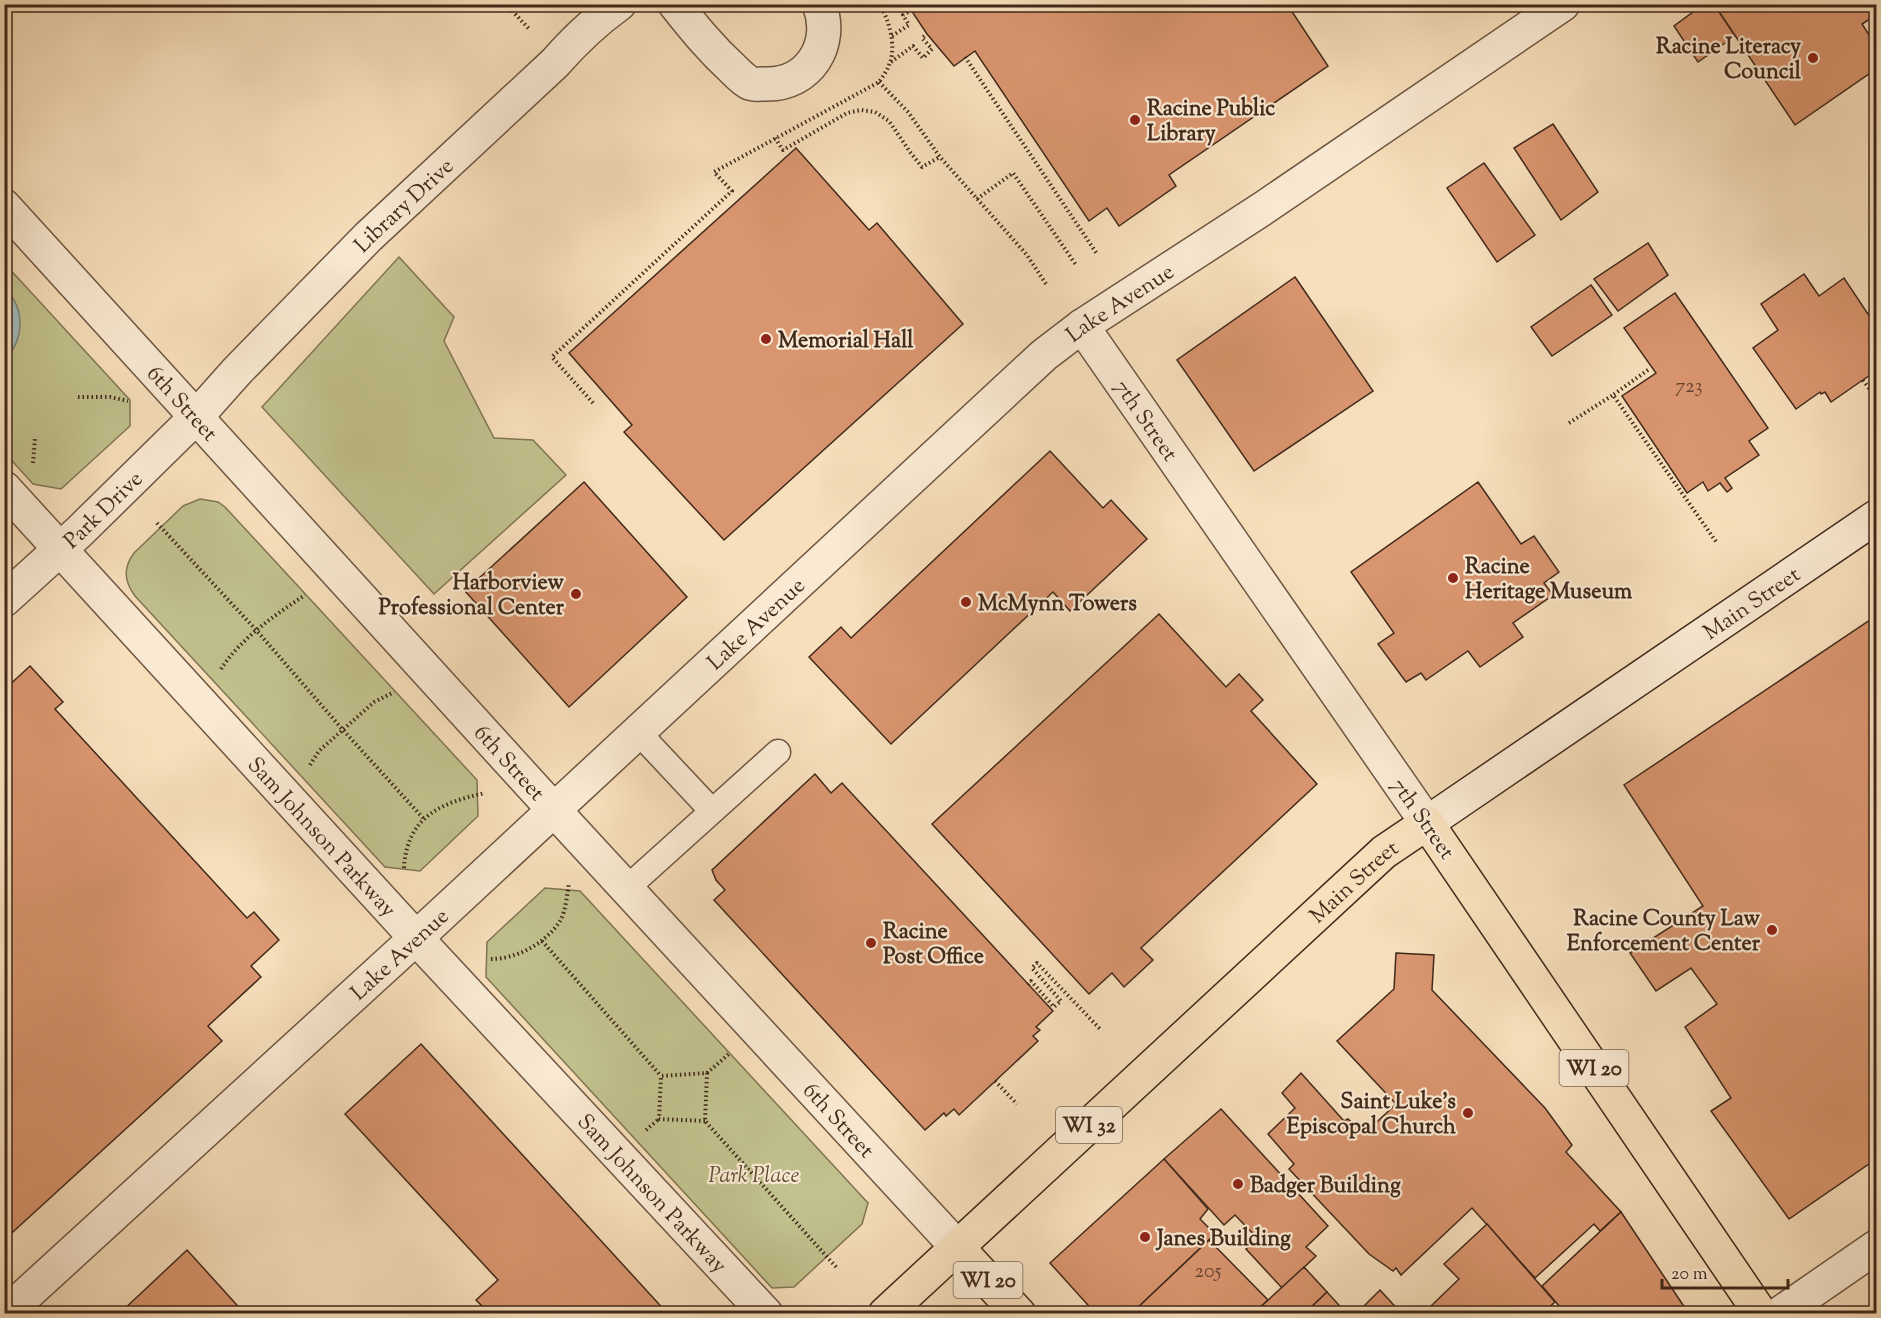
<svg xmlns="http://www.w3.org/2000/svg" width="1881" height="1318" font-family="'Sorts Mill Goudy',serif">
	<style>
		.green { fill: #c1c18d; stroke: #817554; stroke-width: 1.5 }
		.water { fill: #a0bab9; stroke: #7a807a; stroke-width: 1.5 }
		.building { fill: #d9956f; stroke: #41291b; stroke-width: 1.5 }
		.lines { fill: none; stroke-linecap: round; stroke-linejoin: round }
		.service-casing { stroke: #6e5643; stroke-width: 27 }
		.minor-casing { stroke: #6e5643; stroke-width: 36 }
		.tertiary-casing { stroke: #6e5643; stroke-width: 36 }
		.secondary-casing { stroke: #41291b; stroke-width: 36 }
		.primary-casing { stroke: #41291b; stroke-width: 36 }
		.path { stroke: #41291b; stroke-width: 4; stroke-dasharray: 1.5 3; stroke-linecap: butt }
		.service { stroke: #faead3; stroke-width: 24 }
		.minor { stroke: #faead3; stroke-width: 33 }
		.tertiary { stroke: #faead3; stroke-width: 33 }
		.secondary { stroke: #faead3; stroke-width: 33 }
		.primary { stroke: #f7dfbb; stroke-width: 33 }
		.poi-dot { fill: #8f2418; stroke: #faead3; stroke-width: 2 }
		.labels { text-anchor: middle; stroke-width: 4.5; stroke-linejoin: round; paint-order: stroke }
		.number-label { font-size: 20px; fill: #674430 }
		.shield { fill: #faead3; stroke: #786352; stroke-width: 1.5 }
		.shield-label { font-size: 21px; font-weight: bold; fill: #41291b }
		.poi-label { font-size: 22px; font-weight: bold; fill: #41291b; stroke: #faead3; text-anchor: start }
		.street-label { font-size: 22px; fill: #41291b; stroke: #faead3 }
		.park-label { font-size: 22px; font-style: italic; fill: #614f38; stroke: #faead3 }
	</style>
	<rect width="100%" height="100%" fill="#f7dfbb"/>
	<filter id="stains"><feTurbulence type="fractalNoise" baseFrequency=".00333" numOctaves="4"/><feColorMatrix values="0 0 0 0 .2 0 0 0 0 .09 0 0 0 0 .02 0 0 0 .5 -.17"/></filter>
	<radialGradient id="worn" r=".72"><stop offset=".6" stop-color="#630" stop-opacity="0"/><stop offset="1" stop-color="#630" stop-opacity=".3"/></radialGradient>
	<g class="green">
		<path d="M 399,257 L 454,317 L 444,341 L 494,438 L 533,440 L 566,475 L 434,594 L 262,407 Z"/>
		<path d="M 5,264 L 130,400 L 130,426 L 61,489 L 33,484 L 5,453 Z"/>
		<path d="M 200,499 L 218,502 L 225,507 L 477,780 L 478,816 L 420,871 L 385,867 L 135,596 C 124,581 123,568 134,553 L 183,506 Z"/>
		<path d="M 545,888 L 580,891 L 868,1203 L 862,1224 L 794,1287 L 772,1288 L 486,977 L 487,942 Z"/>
	</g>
	<path class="water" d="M 5,289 C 26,309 24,339 5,360 Z"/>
	<g class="building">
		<path d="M 907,4 L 1287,4 L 1328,66 L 1169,175 L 1176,186 L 1119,226 L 1107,208 L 1089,221 L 975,51 L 954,66 L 927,34 Z"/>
		<path d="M 1704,4 L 1714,4 L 1735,36 L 1698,62 L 1674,26 Z"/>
		<path d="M 1714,4 L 1876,4 L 1876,15 L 1862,24 L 1876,46 L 1876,69 L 1795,125 Z"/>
		<path d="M 1553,124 L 1598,192 L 1561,220 L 1514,148 Z"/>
		<path d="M 796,148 L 869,230 L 877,223 L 963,324 L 724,540 L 624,432 L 632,425 L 569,353 Z"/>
		<path d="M 1484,163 L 1535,235 L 1497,262 L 1447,188 Z"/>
		<path d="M 1648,243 L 1668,275 L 1618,311 L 1594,279 Z"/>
		<path d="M 1804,274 L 1819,296 L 1844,278 L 1876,326 L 1876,367 L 1871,371 L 1873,373 L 1831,402 L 1825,392 L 1821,394 L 1820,392 L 1796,409 L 1753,348 L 1778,330 L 1761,304 Z"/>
		<path d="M 1295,277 L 1373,391 L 1254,471 L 1177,360 Z"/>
		<path d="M 1591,285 L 1612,315 L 1552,356 L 1531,327 Z"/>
		<path d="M 1675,293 L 1768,428 L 1749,441 L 1759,455 L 1725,478 L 1732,488 L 1727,492 L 1720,483 L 1708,491 L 1703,482 L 1687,493 L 1622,396 L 1656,373 L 1624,328 Z"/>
		<path d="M 1050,451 L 1103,508 L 1111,500 L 1147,539 L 1070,611 L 1053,592 L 891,744 L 809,657 L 841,627 L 851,638 Z"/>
		<path d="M 584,482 L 687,597 L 569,707 L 465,591 Z"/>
		<path d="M 1478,482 L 1521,544 L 1534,536 L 1559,572 L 1544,583 L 1553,595 L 1513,623 L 1523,637 L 1480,667 L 1468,651 L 1426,680 L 1421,673 L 1406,682 L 1378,644 L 1394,633 L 1351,572 Z"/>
		<path d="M 1159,614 L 1226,687 L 1239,674 L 1263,700 L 1251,711 L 1317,784 L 1141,948 L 1153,960 L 1124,987 L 1112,973 L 1089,994 L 932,824 Z"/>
		<path d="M 1876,616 L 1876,1159 L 1789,1219 L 1711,1111 L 1731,1098 L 1685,1027 L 1717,1004 L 1691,968 L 1656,991 L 1630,953 L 1703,906 L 1624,785 Z"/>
		<path d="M 30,666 L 63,702 L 55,709 L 247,918 L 254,912 L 279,940 L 251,966 L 261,977 L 208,1026 L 222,1041 L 4,1240 L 4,690 Z"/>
		<path d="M 815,774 L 831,793 L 842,783 L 1053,1011 L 1036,1027 L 1040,1030 L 1033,1036 L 1038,1041 L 959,1115 L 954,1109 L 946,1116 L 944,1113 L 925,1130 L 714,900 L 725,890 L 716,880 L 712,870 Z"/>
		<path d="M 1396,953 L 1434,955 L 1432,990 L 1545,1108 L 1572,1145 L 1566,1152 L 1621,1212 L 1600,1231 L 1594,1224 L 1535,1278 L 1472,1208 L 1401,1275 L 1396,1268 L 1393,1271 L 1369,1254 L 1289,1169 L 1294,1164 L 1268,1134 L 1295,1108 L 1282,1093 L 1301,1073 L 1344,1121 L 1348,1119 L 1364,1134 L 1396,1104 L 1337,1041 L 1394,989 Z"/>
		<path d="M 421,1044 L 668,1314 L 490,1314 L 476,1300 L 498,1280 L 345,1114 Z"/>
		<path d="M 1221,1109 L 1328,1226 L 1306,1247 L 1316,1256 L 1282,1288 L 1246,1249 L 1258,1239 L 1235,1215 L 1224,1225 L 1164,1159 Z"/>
		<path d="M 1164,1159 L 1208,1209 L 1200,1219 L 1215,1234 L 1131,1314 L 1096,1314 L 1050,1263 Z"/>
		<path d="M 1621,1212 L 1685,1308 L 1679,1314 L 1566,1314 L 1542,1286 Z"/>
		<path d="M 1487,1224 L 1555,1302 L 1542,1314 L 1438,1314 L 1431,1306 L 1459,1279 L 1444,1264 Z"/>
		<path d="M 1209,1240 L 1268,1300 L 1253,1314 L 1131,1314 Z"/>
		<path d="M 187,1250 L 245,1314 L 119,1314 Z"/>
		<path d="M 1304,1267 L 1327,1292 L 1304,1314 L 1253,1314 Z"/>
		<path d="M 1380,1290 L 1402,1314 L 1356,1314 Z"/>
		<path d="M 1327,1292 L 1347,1314 L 1304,1314 Z"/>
	</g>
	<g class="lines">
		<defs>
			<g id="service">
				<path d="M 637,731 L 712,811"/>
				<path d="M 627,888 L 778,752"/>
			</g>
			<g id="minor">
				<path d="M 675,4 C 694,28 711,49 734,70 C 738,74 743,79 748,82 C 752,85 760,84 766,84 C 809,85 835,44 819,4"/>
				<path id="s1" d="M 4,206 L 553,809 L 957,1247"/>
				<path id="s2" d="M 1082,326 L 1427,823"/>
				<path id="s3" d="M 4,488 L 416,938 L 766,1314"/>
				<path id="s4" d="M 4,600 L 79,532 L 197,416 L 238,370 L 368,237 L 555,63 C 575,40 594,22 619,4"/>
				<path id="s5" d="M 5,1314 L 416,938 L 1044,355 L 1082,326 L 1265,207 L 1563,4"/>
			</g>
			<path id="tertiary" d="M 1779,1314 L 1876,1247"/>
			<g id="secondary">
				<path id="s6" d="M 1427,823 L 1876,517"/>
			</g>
			<g id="primary">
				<path d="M 957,1247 L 1019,1314"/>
				<path id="s7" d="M 885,1314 L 1384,852 L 1427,823 L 1761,1314"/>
			</g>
		</defs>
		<use href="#service" class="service-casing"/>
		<use href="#minor" class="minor-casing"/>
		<use href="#tertiary" class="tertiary-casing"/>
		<use href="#secondary" class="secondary-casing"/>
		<use href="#primary" class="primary-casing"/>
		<g class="path">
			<path d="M 506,4 L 530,30"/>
			<path d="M 892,36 L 909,25 L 903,15 L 910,11"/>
			<path d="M 965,57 L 1097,254"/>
			<path d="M 891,62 L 913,46 L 923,58 L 932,49 L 922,38 L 927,34"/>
			<path d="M 879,82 L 908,112 L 940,157 L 1027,255 L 1046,284"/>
			<path d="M 775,138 L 783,150 L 847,113 L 861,110 L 875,112 L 889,121 L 910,152 L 922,167 L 940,157"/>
			<path d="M 977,199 L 1013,173 L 1076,265"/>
			<path d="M 1648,370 L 1613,395 L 1717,543"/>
			<path d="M 1863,380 L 1876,398"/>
			<path d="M 78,397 L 110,397 L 128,401"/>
			<path d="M 593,403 L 552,357 L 732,191 L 714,172 L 879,82 C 883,76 887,71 889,65 C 897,48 889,18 879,4"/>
			<path d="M 1569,423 L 1613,395"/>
			<path d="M 33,463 L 35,438"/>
			<path d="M 157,523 L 257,631 L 343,730 L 423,818"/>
			<path d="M 221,669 C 241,638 275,615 305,595"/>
			<path d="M 310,765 L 319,751 L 374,702 L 394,692"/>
			<path d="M 404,868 C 407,816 441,803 485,793"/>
			<path d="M 542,941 L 661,1076"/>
			<path d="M 491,959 C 517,959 546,943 560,921 C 566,911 567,894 569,883"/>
			<path d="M 1028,985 L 1031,981 L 1054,1007 L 1061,1001 L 1032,968 L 1037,963 L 1100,1029"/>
			<path d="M 707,1073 L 729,1054"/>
			<path d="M 995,1081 L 1017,1104"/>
			<path d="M 705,1121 L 659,1119 L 661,1076 L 707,1073 L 705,1121 L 837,1268"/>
			<path d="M 646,1130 L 659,1119"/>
		</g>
		<use href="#service" class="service"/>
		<use href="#minor" class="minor"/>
		<use href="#tertiary" class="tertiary"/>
		<use href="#secondary" class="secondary"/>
		<use href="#primary" class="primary"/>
	</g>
	<g class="poi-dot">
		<circle cx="1813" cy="58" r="6"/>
		<circle cx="1135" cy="120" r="6"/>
		<circle cx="766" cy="339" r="6"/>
		<circle cx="1453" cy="578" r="6"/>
		<circle cx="576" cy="594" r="6"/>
		<circle cx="966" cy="602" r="6"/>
		<circle cx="1772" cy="930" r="6"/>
		<circle cx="871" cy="943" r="6"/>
		<circle cx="1468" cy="1113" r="6"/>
		<circle cx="1238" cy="1184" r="6"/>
		<circle cx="1145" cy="1237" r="6"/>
	</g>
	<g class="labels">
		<g class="number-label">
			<text x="1689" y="392">723</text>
			<text x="1208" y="1277">205</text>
		</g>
		<g class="shield">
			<rect x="1559.5" y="1050" width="69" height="36" rx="4.5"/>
			<rect x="1056" y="1107" width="66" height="36" rx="4.5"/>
			<rect x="953.5" y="1262" width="69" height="36" rx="4.5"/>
		</g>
		<g class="shield-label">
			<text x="1594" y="1075">WI 20</text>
			<text x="1089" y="1132">WI 32</text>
			<text x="988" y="1287">WI 20</text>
		</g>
		<g class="poi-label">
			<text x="1801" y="53" text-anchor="end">Racine Literacy<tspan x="1801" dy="25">Council</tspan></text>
			<text x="1147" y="115">Racine Public<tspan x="1147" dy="25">Library</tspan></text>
			<text x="778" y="347">Memorial Hall</text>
			<text x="1465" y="573">Racine<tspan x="1465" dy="25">Heritage Museum</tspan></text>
			<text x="564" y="589" text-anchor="end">Harborview<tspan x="564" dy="25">Professional Center</tspan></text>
			<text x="978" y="610">McMynn Towers</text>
			<text x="1760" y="925" text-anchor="end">Racine County Law<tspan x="1760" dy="25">Enforcement Center</tspan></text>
			<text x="883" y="938">Racine<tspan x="883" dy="25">Post Office</tspan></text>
			<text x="1456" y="1108" text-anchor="end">Saint Luke's<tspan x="1456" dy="25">Episcopal Church</tspan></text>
			<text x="1250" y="1192">Badger Building</text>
			<text x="1157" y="1245">Janes Building</text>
		</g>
		<g class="street-label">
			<text dy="8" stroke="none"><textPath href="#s4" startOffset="562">Library Drive</textPath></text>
			<text dy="8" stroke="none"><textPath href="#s5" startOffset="1506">Lake Avenue</textPath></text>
			<text dy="8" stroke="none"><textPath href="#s1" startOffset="266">6th Street</textPath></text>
			<text dy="8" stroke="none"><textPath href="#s2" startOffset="114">7th Street</textPath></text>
			<text dy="8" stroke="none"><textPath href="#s4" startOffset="134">Park Drive</textPath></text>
			<text dy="8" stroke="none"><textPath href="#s6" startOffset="392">Main Street</textPath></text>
			<text dy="8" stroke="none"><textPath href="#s5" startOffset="1020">Lake Avenue</textPath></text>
			<text dy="8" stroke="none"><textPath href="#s1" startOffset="752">6th Street</textPath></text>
			<text transform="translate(1424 818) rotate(55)" y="8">7th Street</text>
			<text dy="8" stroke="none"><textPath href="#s3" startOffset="472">Sam Johnson Parkway</textPath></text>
			<text dy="8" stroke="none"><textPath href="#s7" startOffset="638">Main Street</textPath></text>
			<text dy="8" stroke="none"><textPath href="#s5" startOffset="534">Lake Avenue</textPath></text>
			<text dy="8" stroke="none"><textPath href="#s1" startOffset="1238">6th Street</textPath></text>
			<text dy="8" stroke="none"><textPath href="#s3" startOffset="958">Sam Johnson Parkway</textPath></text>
		</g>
		<g class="park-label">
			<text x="754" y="1182">Park Place</text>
		</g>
	</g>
	<rect width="1881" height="1318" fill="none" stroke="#f7dfbb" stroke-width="24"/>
	<rect x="6" y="6" width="1869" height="1306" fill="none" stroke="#41291b" stroke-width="3"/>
	<rect x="12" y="12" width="1857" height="1294" fill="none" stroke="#41291b" stroke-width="1.5"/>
	<path d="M1662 1279v9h126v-9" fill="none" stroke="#41291b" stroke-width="3"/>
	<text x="1671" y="1279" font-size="18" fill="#41291b" stroke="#faead3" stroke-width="4.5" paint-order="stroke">20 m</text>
	<rect width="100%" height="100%" filter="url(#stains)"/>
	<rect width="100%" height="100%" fill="url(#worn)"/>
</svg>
